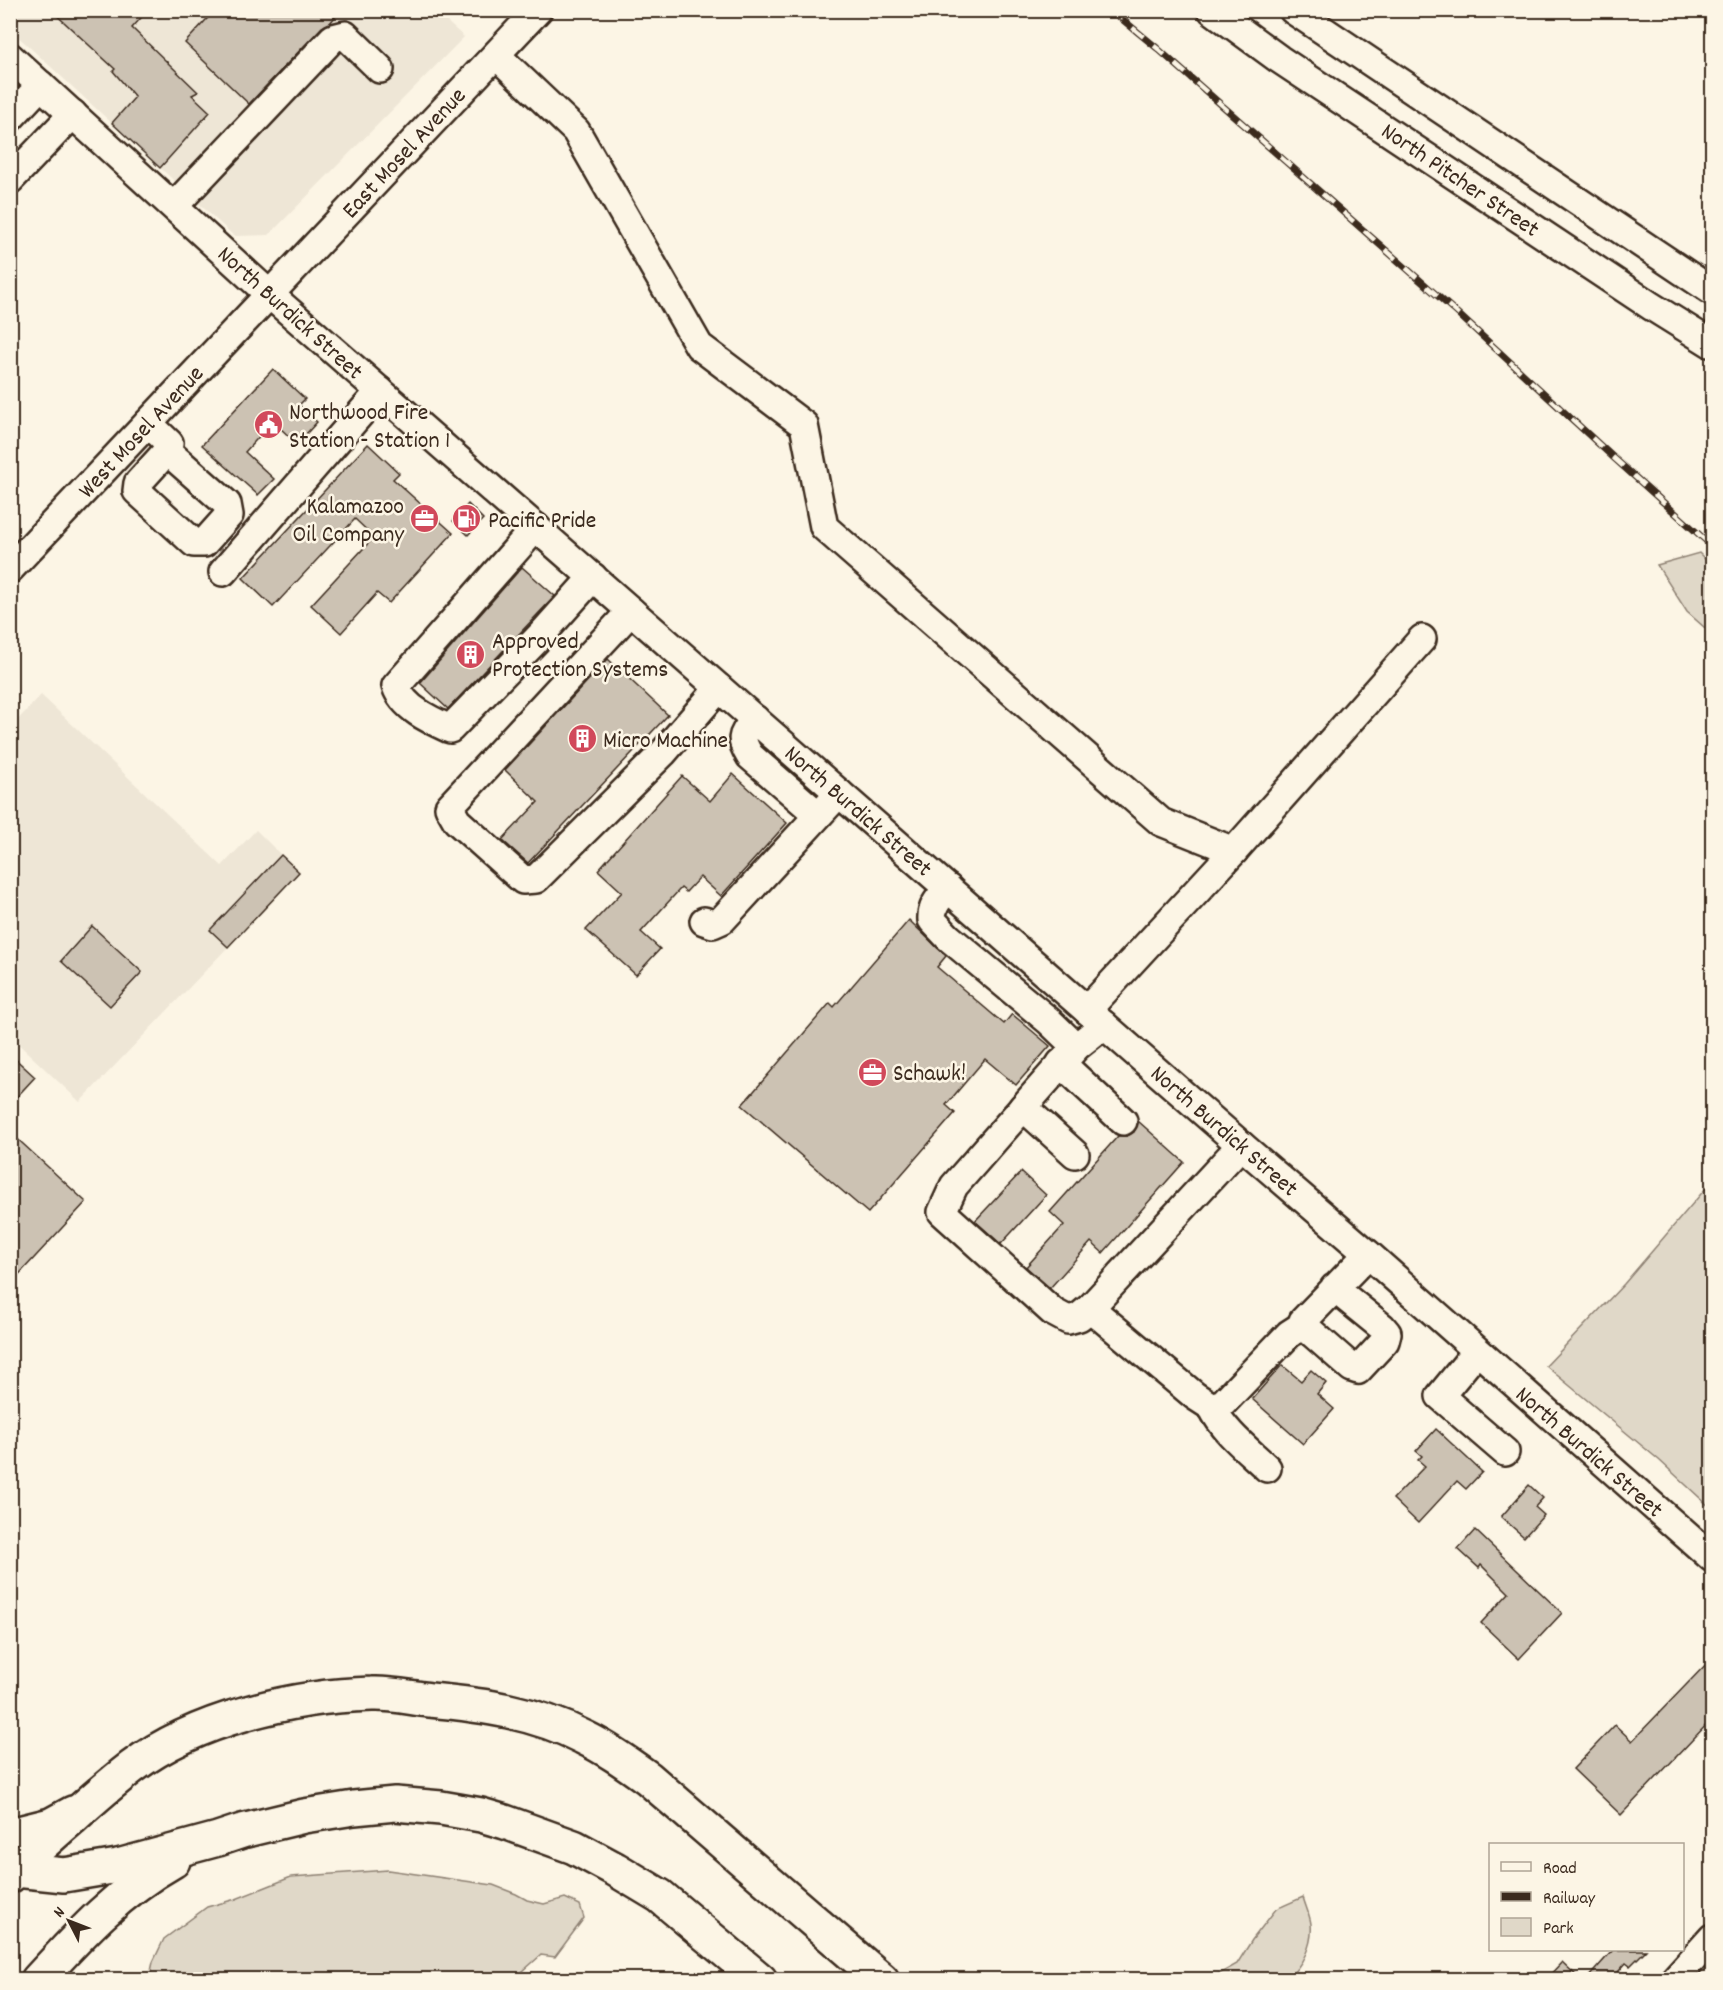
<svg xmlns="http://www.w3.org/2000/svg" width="1723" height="1990" font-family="Dekko,sans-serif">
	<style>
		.built { fill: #eee6d6 }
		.green { fill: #e0d8c8; stroke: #8e8173; stroke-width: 1.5 }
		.building { fill: #ccc2b3; stroke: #3b2a1e; stroke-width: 1.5 }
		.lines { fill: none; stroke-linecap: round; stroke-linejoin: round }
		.minor-casing { stroke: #3b2a1e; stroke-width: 32 }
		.highway-casing { stroke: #3b2a1e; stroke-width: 38 }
		.minor { stroke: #fcf5e5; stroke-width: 27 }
		.highway { stroke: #fcf5e5; stroke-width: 33 }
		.rail-casing { stroke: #3b2a1e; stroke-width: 7 }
		.rail { stroke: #fcf5e5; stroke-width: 4.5; stroke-dasharray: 14; stroke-linecap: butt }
		.labels { text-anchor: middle; stroke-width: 5; stroke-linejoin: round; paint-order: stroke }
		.street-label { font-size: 24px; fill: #3b2a1e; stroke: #fcf5e5 }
		.poi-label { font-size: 24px; fill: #3b2a1e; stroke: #fcf5e5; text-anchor: start }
	</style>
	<rect width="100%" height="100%" fill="#fcf5e5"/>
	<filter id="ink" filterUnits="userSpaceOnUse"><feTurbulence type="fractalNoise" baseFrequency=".0167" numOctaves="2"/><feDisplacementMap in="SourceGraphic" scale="12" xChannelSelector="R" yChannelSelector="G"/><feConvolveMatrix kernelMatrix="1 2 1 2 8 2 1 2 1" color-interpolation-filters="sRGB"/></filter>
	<g filter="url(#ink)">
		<g class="built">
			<path d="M 10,11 L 435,11 L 464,37 L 269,235 L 234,236 L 11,30 Z"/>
			<path d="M 41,695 L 222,866 L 256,830 L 281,855 L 210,929 L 228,947 L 80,1102 L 11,1037 L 10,728 Z"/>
		</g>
		<g class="green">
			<path d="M 1699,553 L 1712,566 L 1712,634 L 1687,612 L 1657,565 Z"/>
			<path d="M 1712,1181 L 1712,1509 L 1659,1460 L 1546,1366 L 1624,1284 Z"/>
			<path d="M 388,1870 L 493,1885 L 516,1894 L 527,1900 L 544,1904 L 565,1898 L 580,1905 L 584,1918 L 555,1957 L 541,1955 L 514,1979 L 152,1979 L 151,1971 L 153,1962 L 164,1939 L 207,1907 L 236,1899 L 291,1877 Z"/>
			<path d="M 1303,1897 C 1305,1905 1310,1915 1311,1924 C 1313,1945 1302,1966 1287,1979 L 1210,1979 L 1237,1964 L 1252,1940 L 1276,1909 Z"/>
		</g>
		<g class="building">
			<path d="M 51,10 L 148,10 L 132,28 L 198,92 L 192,95 L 210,112 L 160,168 L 112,123 L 135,97 L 113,71 L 115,69 Z"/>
			<path d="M 215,10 L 341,10 L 330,23 L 322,27 L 249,104 L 185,43 Z"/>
			<path d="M 273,369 L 305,399 L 299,405 L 317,422 L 297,444 L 279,427 L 271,435 L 265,430 L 245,452 L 274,479 L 258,495 L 202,445 Z"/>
			<path d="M 368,444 L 399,473 L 393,479 L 453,533 L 389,603 L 377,593 L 341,633 L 311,605 L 374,537 L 355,519 L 273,607 L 243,578 Z"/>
			<path d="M 468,504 L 483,519 L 468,535 L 453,521 Z"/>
			<path d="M 522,567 L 555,596 L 448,709 L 420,683 Z"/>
			<path d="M 608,659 L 668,715 L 528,863 L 502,840 L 538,802 L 505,770 Z"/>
			<path d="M 733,774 L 787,823 L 721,896 L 700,877 L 686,892 L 681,888 L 641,932 L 660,949 L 636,975 L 586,930 L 622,892 L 598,870 L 682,776 L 710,801 Z"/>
			<path d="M 281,855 L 299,872 L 228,947 L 210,930 Z"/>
			<path d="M 909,920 L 946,956 L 937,967 L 1004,1024 L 1012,1014 L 1050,1046 L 1016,1085 L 985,1059 L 946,1105 L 955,1113 L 868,1213 L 742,1105 L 830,1003 L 834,1007 Z"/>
			<path d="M 92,926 L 142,972 L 110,1006 L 61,961 Z"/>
			<path d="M 10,1054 L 35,1077 L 10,1104 Z"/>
			<path d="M 1138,1121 L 1184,1162 L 1103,1253 L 1091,1242 L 1050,1288 L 1026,1267 L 1064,1225 L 1050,1212 L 1118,1136 L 1127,1136 L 1134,1132 Z"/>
			<path d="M 10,1132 L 86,1202 L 10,1284 Z"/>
			<path d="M 1021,1172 L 1046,1195 L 1001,1244 L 975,1221 Z"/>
			<path d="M 1282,1365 L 1301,1381 L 1311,1370 L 1326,1383 L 1317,1394 L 1334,1409 L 1303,1444 L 1252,1399 Z"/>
			<path d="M 1436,1429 L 1482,1472 L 1466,1489 L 1457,1481 L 1418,1523 L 1393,1499 L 1425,1466 L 1418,1460 L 1422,1456 L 1416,1451 Z"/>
			<path d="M 1529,1485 L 1543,1498 L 1535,1507 L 1544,1515 L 1524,1537 L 1501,1517 Z"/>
			<path d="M 1475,1530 L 1562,1613 L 1519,1659 L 1481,1623 L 1509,1593 L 1481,1565 L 1479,1568 L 1458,1549 Z"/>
			<path d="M 1713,1657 L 1713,1718 L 1621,1815 L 1573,1769 L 1615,1725 L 1632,1741 Z"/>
			<path d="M 1613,1950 L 1646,1950 L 1630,1966 L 1626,1963 L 1611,1980 L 1586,1980 Z"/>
			<path d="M 1562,1962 L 1581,1980 L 1545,1980 Z"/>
		</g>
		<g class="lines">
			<defs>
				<g id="minor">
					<path d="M 1212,10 L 1279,59 L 1651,306 L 1712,344"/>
					<path d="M 1293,10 L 1712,291"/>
					<path d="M 496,55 L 576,131 L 699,346 L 804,425 L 824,527 L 1161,822 L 1234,851"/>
					<path d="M 10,57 L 269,294 L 1241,1145 L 1368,1254 L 1712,1558"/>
					<path d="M 10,118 L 41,85"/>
					<path d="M 10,180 L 73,114"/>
					<path d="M 174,206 L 333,38 L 345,35 L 380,69"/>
					<path d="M 148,423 L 169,443 L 167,451 L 138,483 L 137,491 L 194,543 L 204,543 L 229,515 L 227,504 L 167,451"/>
					<path d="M 536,527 L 396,686 C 403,708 430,720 450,729 L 542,634 L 593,577"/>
					<path d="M 10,569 L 538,10"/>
					<path d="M 223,572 L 380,391"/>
					<path d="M 631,611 L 449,807 L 457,821 L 523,880 L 536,879 L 663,753 L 719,688"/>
					<path d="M 755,719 C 743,735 738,737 750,756 L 818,815"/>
					<path d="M 948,888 C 939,899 931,906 932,920 L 948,937 L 1049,1021 L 1076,1047"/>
					<path d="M 704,921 L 713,924 L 722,920 L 839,793"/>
					<path d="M 1087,1010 L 1234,851 L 1422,639"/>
					<path d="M 1104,1025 L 1076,1047 L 954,1186 L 942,1212 L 1053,1312 L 1068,1320 L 1079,1317 L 1090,1308 L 1241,1145"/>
					<path d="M 1061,1063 L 1123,1121"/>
					<path d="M 1023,1107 L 1075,1154"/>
					<path d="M 1334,1288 L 1382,1327 L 1387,1333 L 1385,1341 L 1358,1370 L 1352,1368 L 1303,1325 L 1303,1321 L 1368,1254"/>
					<path d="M 1090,1308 L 1195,1396 L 1212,1407 L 1223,1403 L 1289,1334 L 1303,1325"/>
					<path d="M 1477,1351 L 1440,1396 L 1505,1452"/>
					<path d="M 1212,1407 C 1224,1432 1247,1449 1267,1468"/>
					<path d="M 10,1832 L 50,1822 L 72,1810"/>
					<path d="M 1674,1980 L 1712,1938"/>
				</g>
				<g id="highway">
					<path d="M 16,1870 L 64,1875 L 118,1866 L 218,1839 L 242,1831 L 304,1816 L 354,1808 L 395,1804 L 441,1808 L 481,1815 L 505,1822 L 574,1847 L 615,1869 L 660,1896 L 760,1980"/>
					<path d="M 10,1876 C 30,1854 51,1836 73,1817 C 92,1800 111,1783 132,1767 C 196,1719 293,1696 372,1694 C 391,1693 411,1698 430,1700 C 483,1705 535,1712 583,1737 C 606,1748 627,1763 648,1778 L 882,1980"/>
					<path d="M 38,1980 C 80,1934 118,1892 173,1861"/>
				</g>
			</defs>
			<use href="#minor" class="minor-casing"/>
			<use href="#highway" class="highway-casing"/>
			<use href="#minor" class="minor"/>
			<use href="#highway" class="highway"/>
			<defs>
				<path id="rail" d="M 1111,10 L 1157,48 L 1456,312 L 1615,459 L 1712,546"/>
			</defs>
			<use href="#rail" class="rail-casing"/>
			<use href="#rail" class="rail"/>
		</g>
	</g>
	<defs>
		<symbol id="civic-disc" viewBox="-11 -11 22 22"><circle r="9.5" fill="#d1495b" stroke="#fcf5e5"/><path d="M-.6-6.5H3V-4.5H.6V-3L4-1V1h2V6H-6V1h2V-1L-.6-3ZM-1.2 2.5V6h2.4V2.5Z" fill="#fff"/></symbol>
		<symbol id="office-disc" viewBox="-11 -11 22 22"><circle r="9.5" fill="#d1495b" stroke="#fcf5e5"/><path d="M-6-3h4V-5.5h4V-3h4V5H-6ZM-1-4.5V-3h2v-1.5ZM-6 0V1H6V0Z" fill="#fff"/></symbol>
		<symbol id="fuel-disc" viewBox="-11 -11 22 22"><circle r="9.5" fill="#d1495b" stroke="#fcf5e5"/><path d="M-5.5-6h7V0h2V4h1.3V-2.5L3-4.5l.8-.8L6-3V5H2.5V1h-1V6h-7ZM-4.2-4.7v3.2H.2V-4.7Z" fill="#fff"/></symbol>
		<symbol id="building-disc" viewBox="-11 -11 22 22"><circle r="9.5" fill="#d1495b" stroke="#fcf5e5"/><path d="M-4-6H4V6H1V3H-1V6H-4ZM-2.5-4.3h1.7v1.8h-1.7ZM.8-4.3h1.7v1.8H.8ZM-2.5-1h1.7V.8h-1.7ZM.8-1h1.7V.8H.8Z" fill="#fff"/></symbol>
	</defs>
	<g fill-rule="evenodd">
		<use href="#civic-disc" x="252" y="408" width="33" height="33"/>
		<use href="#office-disc" x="408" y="502" width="33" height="33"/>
		<use href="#fuel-disc" x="450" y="502" width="33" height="33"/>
		<use href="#building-disc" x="454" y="638" width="33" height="33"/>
		<use href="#building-disc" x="566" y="722" width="33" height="33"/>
		<use href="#office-disc" x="856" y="1056" width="33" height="33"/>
	</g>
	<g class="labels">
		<g class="street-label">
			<text transform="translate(403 152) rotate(-47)" y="8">East Mosel Avenue</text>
			<text transform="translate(1461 179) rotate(34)" y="8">North Pitcher Street</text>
			<text transform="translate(291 312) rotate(42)" y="8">North Burdick Street</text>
			<text transform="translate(140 431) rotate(-47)" y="8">West Mosel Avenue</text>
			<text transform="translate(859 810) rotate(41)" y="8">North Burdick Street</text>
			<text transform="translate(1225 1130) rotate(41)" y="8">North Burdick Street</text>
			<text transform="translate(1590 1451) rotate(41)" y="8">North Burdick Street</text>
		</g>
		<g class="poi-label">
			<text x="289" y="419">Northwood Fire<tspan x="289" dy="28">Station - Station 1</tspan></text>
			<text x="404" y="513" text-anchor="end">Kalamazoo<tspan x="404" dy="28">Oil Company</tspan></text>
			<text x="488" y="527">Pacific Pride</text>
			<text x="492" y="648">Approved<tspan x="492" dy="28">Protection Systems</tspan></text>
			<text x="603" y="747">Micro Machine</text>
			<text x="893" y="1080">Schawk!</text>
		</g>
	</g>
	<rect width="1723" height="1990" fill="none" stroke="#fcf5e5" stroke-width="36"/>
	<rect x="18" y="18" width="1687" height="1954" fill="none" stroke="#3b2a1e" stroke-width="2" filter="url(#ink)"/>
	<rect x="1489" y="1843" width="195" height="108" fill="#fcf5e5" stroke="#afa495" stroke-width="1.5"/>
	<rect x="1501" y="1862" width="30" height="9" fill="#fcf5e5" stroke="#afa495" stroke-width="1.5"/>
	<text x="1543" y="1873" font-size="18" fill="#3b2a1e">Road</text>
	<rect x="1501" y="1892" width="30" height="9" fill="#3b2a1e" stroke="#afa495" stroke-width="1.5"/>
	<text x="1543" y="1903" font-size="18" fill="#3b2a1e">Railway</text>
	<rect x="1501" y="1918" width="30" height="18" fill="#e0d8c8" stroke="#afa495" stroke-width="1.5"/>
	<text x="1543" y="1933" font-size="18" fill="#3b2a1e">Park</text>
	<g transform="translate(69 1921) rotate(312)" stroke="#fcf5e5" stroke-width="4.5" paint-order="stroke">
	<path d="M0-4.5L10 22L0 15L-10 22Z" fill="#3b2a1e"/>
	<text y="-9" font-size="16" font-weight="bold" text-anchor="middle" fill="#3b2a1e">N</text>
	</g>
</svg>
